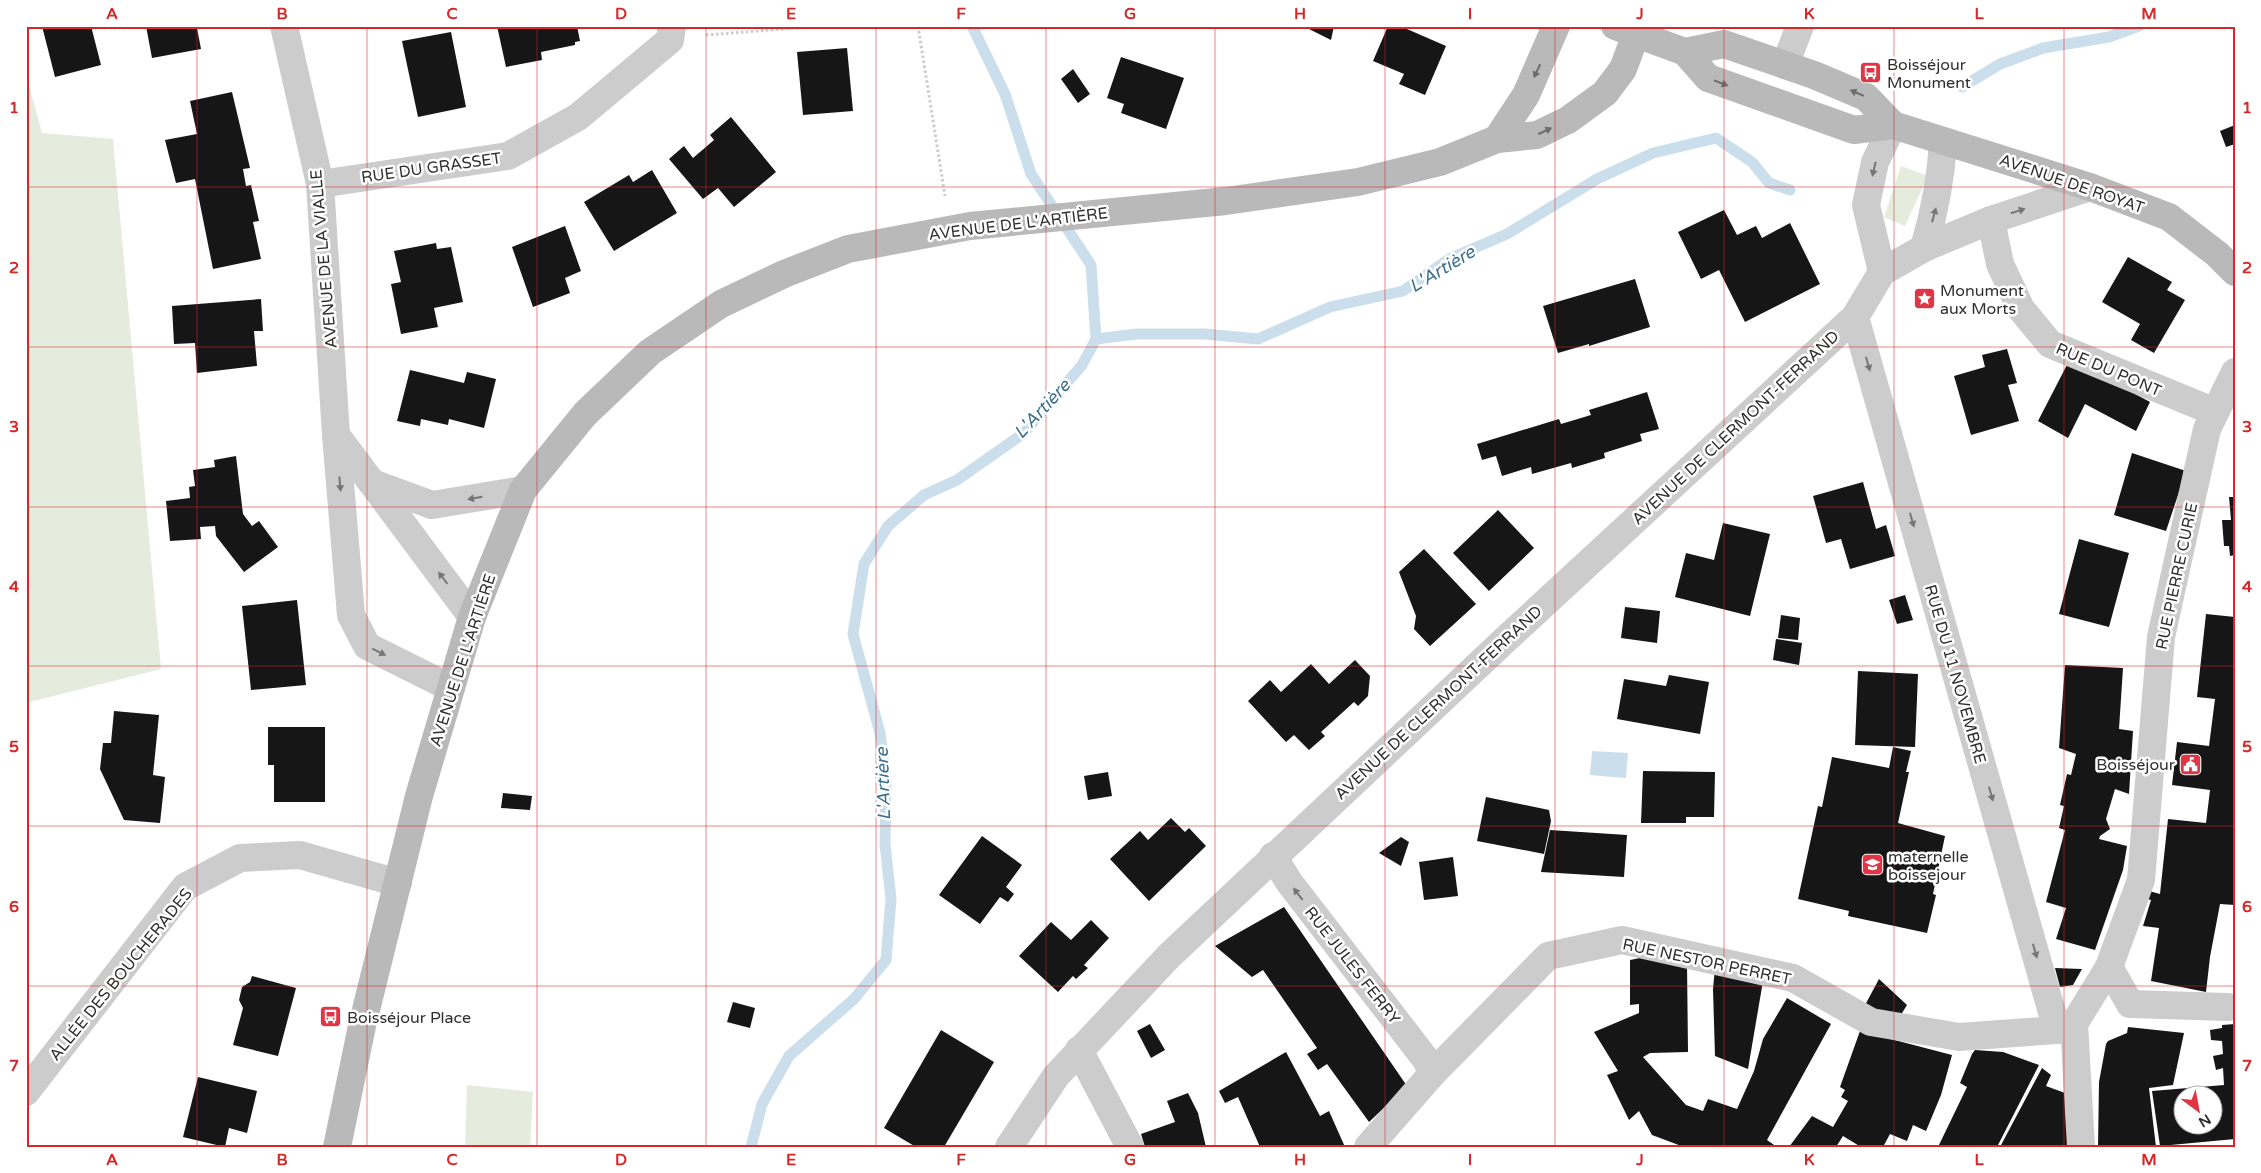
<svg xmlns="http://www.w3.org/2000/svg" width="2261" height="1173" font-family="'Varela Round',sans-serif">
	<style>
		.green { fill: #e5ecdd }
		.water { fill: #cadfeb }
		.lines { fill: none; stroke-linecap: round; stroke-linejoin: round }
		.stream { stroke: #cadfeb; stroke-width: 11 }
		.building { fill: #161616; fill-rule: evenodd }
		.path { stroke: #ccc; stroke-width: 3; stroke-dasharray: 2.5 2.5; stroke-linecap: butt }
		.street { stroke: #ccc; stroke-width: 28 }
		.secondary { stroke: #b9b9b9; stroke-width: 28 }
		.oneway { fill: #6d6d6d }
		.oneway2 { fill: #767676 }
		.grid { fill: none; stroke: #d62828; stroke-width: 1; stroke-opacity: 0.55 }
		.labels { text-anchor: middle; stroke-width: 5; stroke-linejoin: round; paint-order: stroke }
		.poi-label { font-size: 16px; fill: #2f2f2f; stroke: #fff; text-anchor: start }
		.street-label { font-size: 16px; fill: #2f2f2f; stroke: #fff }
		.water-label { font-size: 18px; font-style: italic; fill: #3e718f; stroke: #fff }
		.neatline { fill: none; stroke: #d62828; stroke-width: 2 }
		.grid-label { font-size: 16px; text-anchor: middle; font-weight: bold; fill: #d62828 }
	</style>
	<rect width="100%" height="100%" fill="#fff"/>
	<g class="green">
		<path d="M 26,74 L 42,133 L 113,139 L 161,669 L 26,703 Z"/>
		<path d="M 1901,166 L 1928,176 L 1905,226 L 1884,217 Z"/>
		<path d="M 467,1085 L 533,1092 L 530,1147 L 465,1147 Z"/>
	</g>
	<path class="water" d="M 1592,751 L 1628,753 L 1626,778 L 1590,775 Z"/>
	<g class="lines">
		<g class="stream">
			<path d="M 972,26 L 1005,94 L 1031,174 L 1091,265 L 1096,339"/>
			<path d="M 1962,87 L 2000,64 L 2043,48 L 2109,37 L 2139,26"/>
			<path d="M 1096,339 L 1136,334 L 1205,334 L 1258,339 L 1330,307 L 1403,291 L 1449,259 L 1507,234 L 1597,179 L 1653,153 L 1716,138 L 1752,162 L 1769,183 L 1790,190"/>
			<path d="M 751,1147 L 762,1104 L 789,1056 L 854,999 L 886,960 L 891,899 L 885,844 L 886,779 L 880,733 L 853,634 L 864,564 L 888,526 L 924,495 L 957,480 L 1024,433 L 1082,365 L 1096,339"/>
		</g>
	</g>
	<g class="building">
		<path d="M 42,26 L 91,26 L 101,65 L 55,77 Z"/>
		<path d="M 146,26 L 201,26 L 197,28 L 201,49 L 152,58 Z"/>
		<path d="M 497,26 L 577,26 L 580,41 L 575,42 L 575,45 L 541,52 L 542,60 L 506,67 Z"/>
		<path d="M 1303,26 L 1334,26 L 1331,40 Z"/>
		<path d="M 1388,26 L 1400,26 L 1446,46 L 1425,95 L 1399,84 L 1404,74 L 1373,61 Z"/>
		<path d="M 451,32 L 466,107 L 418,117 L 402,41 Z"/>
		<path d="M 847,48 L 853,111 L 803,115 L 797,52 Z"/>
		<path d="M 1121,57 L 1184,78 L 1166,129 L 1121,113 L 1124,104 L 1107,98 Z"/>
		<path d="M 1073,69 L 1090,94 L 1078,103 L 1061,79 Z"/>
		<path d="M 232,92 L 250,168 L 243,169 L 246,186 L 251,185 L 259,221 L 253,222 L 261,259 L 213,269 L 195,179 L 176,183 L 165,140 L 197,134 L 190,101 Z"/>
		<path d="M 731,117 L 776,172 L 734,207 L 718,188 L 703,199 L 669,159 L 684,146 L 693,158 L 714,140 L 710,135 Z"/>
		<path d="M 2235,125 L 2235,144 L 2226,147 L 2220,131 Z"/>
		<path d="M 652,170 L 677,213 L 614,251 L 584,202 L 629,175 L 633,182 Z"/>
		<path d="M 1724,210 L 1737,235 L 1756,226 L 1762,238 L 1790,223 L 1820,284 L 1745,322 L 1719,270 L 1701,279 L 1678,232 Z"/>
		<path d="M 565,226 L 581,271 L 565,278 L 570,293 L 533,307 L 512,247 Z"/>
		<path d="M 436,243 L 437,249 L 451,247 L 463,302 L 434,308 L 438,327 L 401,334 L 391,284 L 401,282 L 394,251 Z"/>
		<path d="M 2128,257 L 2172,282 L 2167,290 L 2185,300 L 2154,353 L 2131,340 L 2140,324 L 2102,302 Z"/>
		<path d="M 1635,279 L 1650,327 L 1589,346 L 1589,344 L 1558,353 L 1543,306 Z"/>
		<path d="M 261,299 L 263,331 L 254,331 L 257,366 L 197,373 L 195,343 L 174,344 L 172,306 Z"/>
		<path d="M 2007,349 L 2017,383 L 2008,385 L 2019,421 L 1971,435 L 1954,376 L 1985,367 L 1982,355 Z"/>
		<path d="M 2070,359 L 2150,402 L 2136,431 L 2085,404 L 2068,438 L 2038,421 Z"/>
		<path d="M 410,370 L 464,383 L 467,372 L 496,379 L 484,428 L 449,419 L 448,425 L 421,419 L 420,426 L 397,421 Z"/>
		<path d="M 1647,392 L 1659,429 L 1640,434 L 1642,441 L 1604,453 L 1605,458 L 1572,468 L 1571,463 L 1532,474 L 1531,467 L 1502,476 L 1496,456 L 1482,460 L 1477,444 L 1559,419 L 1561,424 L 1591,415 L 1589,410 Z"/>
		<path d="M 2132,453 L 2186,471 L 2166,531 L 2114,515 Z"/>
		<path d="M 236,456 L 243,514 L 252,526 L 259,521 L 278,547 L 244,572 L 216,536 L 215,526 L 200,527 L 201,539 L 170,541 L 166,501 L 190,498 L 189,487 L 195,486 L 193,470 L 215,467 L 214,460 Z"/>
		<path d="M 1863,482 L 1876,529 L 1886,525 L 1895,556 L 1850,569 L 1841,539 L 1826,543 L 1813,496 Z"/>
		<path d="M 2229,497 L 2235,497 L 2235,555 L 2230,556 L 2229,546 L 2224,546 L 2222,520 L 2231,520 Z"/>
		<path d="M 1498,510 L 1534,548 L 1489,591 L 1453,553 Z"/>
		<path d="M 1723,523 L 1770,534 L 1750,616 L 1675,597 L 1686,553 L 1714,560 Z"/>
		<path d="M 2079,539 L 2129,553 L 2109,627 L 2059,614 Z"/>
		<path d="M 1424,549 L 1476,604 L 1430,646 L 1414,629 L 1416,616 L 1399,572 Z"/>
		<path d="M 1905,595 L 1913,620 L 1897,624 L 1889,600 Z"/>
		<path d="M 297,600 L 306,685 L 251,690 L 242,606 Z"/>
		<path d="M 1625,607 L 1660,611 L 1657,643 L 1621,638 Z"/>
		<path d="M 2206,614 L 2235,617 L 2235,905 L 2220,904 L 2210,957 L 2206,992 L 2151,981 L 2159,928 L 2143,926 L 2151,900 L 2147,899 L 2149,891 L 2160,894 L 2168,819 L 2206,823 L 2210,790 L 2172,785 L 2177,742 L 2209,746 L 2215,699 L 2197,697 Z"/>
		<path d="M 1781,615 L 1800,618 L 1798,640 L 1778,638 Z"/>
		<path d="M 1776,639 L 1802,643 L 1799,665 L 1773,660 Z"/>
		<path d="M 1355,660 L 1370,676 L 1368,696 L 1358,706 L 1354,702 L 1321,732 L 1325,736 L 1309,750 L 1294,735 L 1286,742 L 1248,701 L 1270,680 L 1281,692 L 1311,664 L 1329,684 Z"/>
		<path d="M 2065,665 L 2123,668 L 2119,729 L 2133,731 L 2129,794 L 2115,789 L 2106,819 L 2110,829 L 2100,836 L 2099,839 L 2127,846 L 2123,870 L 2095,950 L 2056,939 L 2066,908 L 2046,902 L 2065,830 L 2059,828 L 2064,806 L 2060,805 L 2067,774 L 2071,775 L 2076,754 L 2059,748 Z"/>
		<path d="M 1858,671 L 1918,674 L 1915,747 L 1855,745 Z"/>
		<path d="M 1669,675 L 1709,682 L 1700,734 L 1617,719 L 1624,679 L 1666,686 Z"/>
		<path d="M 114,711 L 159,715 L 153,775 L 165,777 L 160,823 L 124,820 L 100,769 L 103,743 L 111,743 Z"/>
		<path d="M 268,727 L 325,727 L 325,802 L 274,802 L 274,765 L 268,765 Z"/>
		<path d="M 1893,747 L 1911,751 L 1906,772 L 1909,772 L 1898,823 L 1945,836 L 1933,894 L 1936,895 L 1927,933 L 1848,916 L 1849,911 L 1798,899 L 1818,806 L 1822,807 L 1832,757 L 1889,768 Z"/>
		<path d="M 1643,771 L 1715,772 L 1714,817 L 1686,817 L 1686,823 L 1641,823 Z"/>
		<path d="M 1108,772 L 1112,796 L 1088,800 L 1084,776 Z"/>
		<path d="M 503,793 L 532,796 L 530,810 L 501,808 Z"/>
		<path d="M 1486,797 L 1549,810 L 1551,821 L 1544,854 L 1477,841 Z"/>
		<path d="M 1171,818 L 1185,832 L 1189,828 L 1206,846 L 1149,901 L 1110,859 L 1140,831 L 1148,840 Z"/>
		<path d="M 1550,830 L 1627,835 L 1624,877 L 1541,872 Z"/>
		<path d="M 982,836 L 1022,865 L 1006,887 L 1014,894 L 1008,902 L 1000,897 L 980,924 L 939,895 Z"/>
		<path d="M 1401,837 L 1409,842 L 1401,866 L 1379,853 Z"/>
		<path d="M 1453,857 L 1458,896 L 1424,900 L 1419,862 Z"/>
		<path d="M 1284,907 L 1407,1086 L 1369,1122 L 1327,1064 L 1318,1070 L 1307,1054 L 1317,1048 L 1263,970 L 1252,977 L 1215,946 Z"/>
		<path d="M 1091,920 L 1109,938 L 1084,965 L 1088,968 L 1076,979 L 1073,976 L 1058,992 L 1019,956 L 1051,922 L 1071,940 Z"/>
		<path d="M 1640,958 L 1687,963 L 1688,1052 L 1650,1053 L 1643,1057 L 1686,1105 L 1703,1111 L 1708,1099 L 1737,1109 L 1754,1071 L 1763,1039 L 1787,998 L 1831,1024 L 1767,1140 L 1777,1147 L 1684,1147 L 1652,1135 L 1639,1111 L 1629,1120 L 1607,1075 L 1618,1071 L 1594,1032 L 1639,1013 L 1639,1004 L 1630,1005 L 1630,960 Z"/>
		<path d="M 1715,968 L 1763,981 L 1748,1069 L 1715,1056 L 1713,989 Z"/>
		<path d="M 2055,968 L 2082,969 L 2073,985 L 2060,987 Z"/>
		<path d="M 252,976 L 296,988 L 278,1056 L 233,1045 L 243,1008 L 239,1000 L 242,987 L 250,982 Z"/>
		<path d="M 1879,979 L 1907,1005 L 1897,1021 L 1864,1007 Z"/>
		<path d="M 733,1002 L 755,1008 L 750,1028 L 727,1022 Z"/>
		<path d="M 1150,1024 L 1165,1050 L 1151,1058 L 1137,1031 Z"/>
		<path d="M 2235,1024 L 2235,1139 L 2160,1146 L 2152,1091 L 2224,1085 L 2223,1068 L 2216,1070 L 2213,1056 L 2223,1054 L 2222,1041 L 2211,1040 L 2210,1030 L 2222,1028 L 2222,1025 ZM 2184,1096 L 2214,1096 L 2214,1126 L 2184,1126 Z"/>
		<path d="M 2128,1027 L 2184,1033 L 2173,1085 L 2149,1088 L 2156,1147 L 2098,1147 L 2099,1082 L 2106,1044 L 2108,1041 L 2127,1033 Z"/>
		<path d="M 941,1030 L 994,1062 L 944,1147 L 916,1147 L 884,1128 Z"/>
		<path d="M 1860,1031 L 1952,1055 L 1941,1095 L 1926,1131 L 1913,1125 L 1907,1141 L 1890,1134 L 1883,1147 L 1861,1147 L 1843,1136 L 1836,1147 L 1789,1147 L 1812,1116 L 1833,1127 L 1848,1101 L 1841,1097 L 1845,1090 L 1840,1087 Z"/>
		<path d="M 1975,1050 L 2003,1052 L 2039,1065 L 1997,1147 L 1938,1147 L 1967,1087 L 1960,1083 L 1972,1054 Z"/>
		<path d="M 1286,1052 L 1320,1116 L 1329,1111 L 1345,1147 L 1260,1147 L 1238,1097 L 1225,1103 L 1219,1091 Z"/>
		<path d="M 2042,1068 L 2051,1075 L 2046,1086 L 2065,1093 L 2069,1147 L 2000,1147 Z"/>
		<path d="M 198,1077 L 257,1091 L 247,1133 L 229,1128 L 225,1147 L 183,1137 Z"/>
		<path d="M 1188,1093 L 1198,1113 L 1206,1147 L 1145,1147 L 1141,1134 L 1175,1122 L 1167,1101 Z"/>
	</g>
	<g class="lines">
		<g class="path">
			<path d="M 918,26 L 945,196"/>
			<path d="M 706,35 L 821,26"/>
		</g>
		<g class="street">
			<path d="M 284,26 L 320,184 L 336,435 L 351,615 L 367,646 L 451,688"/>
			<path d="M 1785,65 L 1800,26"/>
			<path d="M 320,184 L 508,156 L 578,117 L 670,40 L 672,26"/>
			<path d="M 1991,220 L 2000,264 L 2021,309 L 2050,344 L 2215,412"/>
			<path d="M 1924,248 L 1991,220 L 2090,187"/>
			<path d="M 1882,272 L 1866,205 L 1875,162 L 1893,125"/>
			<path d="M 1855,317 L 2057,1030"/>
			<path d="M 336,435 L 372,483 L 432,505 L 523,490"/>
			<path d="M 372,483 L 472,617"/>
			<path d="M 1273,856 L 1289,882 L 1427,1061 L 1432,1074"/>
			<path d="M 2109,967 L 2130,1004 L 2228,1007"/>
			<path d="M 2074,1024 L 2081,1147"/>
			<path d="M 1079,1050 L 1130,1147"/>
			<path d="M 26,1092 L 185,887 L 240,858 L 300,855 L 398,883"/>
			<path d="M 1009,1147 L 1056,1076 L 1169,956 L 1506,639 L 1855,317 L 1882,272 L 1924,248 C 1935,211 1941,180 1943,141"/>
			<path d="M 1368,1147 L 1432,1074 L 1548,956 L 1622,940 L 1793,978 L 1871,1022 L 1959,1037 L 2057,1030 L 2074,1024 L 2109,967 L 2141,880 L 2161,637 L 2207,429 L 2235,372"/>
		</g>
		<g class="secondary">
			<path d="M 1615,26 L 1685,52 L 1708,78 L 1854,130 L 1893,125 L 2090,187 L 2169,217 L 2217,254 L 2235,272"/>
			<path d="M 1685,52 L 1724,44 L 1814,75 L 1866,97 L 1893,125"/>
			<path d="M 1497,139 L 1526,95 L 1556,26"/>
			<path d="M 337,1147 L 362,1026 L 419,796 L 472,617 L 523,490 L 585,414 L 650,352 L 721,304 L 784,274 L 848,249 L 970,226 L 1226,201 L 1358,182 L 1440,162 L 1497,139 L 1537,135 L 1568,120 L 1605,93 L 1623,69 L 1636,34"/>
		</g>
	</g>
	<defs><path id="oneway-solid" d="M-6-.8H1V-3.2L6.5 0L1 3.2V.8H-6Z" transform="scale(1.25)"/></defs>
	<g class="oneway">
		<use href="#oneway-solid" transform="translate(1537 71) rotate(115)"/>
		<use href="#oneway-solid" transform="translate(1721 83) rotate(21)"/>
		<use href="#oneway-solid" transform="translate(1857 93) rotate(-157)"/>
		<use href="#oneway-solid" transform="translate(1545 131) rotate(-25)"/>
	</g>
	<g class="oneway2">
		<use href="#oneway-solid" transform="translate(1874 169) rotate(103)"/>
		<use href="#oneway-solid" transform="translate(2018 211) rotate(-18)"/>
		<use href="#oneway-solid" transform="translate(1934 215) rotate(-75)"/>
		<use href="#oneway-solid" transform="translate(1868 364) rotate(74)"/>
		<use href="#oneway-solid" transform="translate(340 484) rotate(85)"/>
		<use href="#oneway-solid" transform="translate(475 498) rotate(170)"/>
		<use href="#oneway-solid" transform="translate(1912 520) rotate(74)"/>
		<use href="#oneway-solid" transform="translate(443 578) rotate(-127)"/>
		<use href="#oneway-solid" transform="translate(379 652) rotate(26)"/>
		<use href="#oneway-solid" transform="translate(1991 794) rotate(74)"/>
		<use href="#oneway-solid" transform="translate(1298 894) rotate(-128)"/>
		<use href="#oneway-solid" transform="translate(2035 951) rotate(74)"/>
	</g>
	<path class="grid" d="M 197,26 L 197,1147M 367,26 L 367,1147M 537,26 L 537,1147M 706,26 L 706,1147M 876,26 L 876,1147M 1046,26 L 1046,1147M 1215,26 L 1215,1147M 1385,26 L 1385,1147M 1555,26 L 1555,1147M 1724,26 L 1724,1147M 1894,26 L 1894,1147M 2064,26 L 2064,1147M 26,187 L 2235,187M 26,347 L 2235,347M 26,507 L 2235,507M 26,666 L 2235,666M 26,826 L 2235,826M 26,986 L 2235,986"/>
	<defs>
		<symbol id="bus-square" viewBox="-11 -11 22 22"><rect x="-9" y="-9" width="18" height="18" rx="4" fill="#e13545" stroke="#fff"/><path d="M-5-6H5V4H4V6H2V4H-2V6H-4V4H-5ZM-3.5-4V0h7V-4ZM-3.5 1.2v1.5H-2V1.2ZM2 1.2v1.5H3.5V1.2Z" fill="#fff"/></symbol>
		<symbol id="sight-square" viewBox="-11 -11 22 22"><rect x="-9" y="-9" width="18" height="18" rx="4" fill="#e13545" stroke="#fff"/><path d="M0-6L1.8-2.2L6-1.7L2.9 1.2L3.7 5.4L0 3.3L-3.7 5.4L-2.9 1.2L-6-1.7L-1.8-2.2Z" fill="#fff"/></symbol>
		<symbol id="civic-square" viewBox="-11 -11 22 22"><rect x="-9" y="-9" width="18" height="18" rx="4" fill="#e13545" stroke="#fff"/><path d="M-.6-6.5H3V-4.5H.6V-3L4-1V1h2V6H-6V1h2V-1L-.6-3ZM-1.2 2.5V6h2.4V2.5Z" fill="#fff"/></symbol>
		<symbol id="school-square" viewBox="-11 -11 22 22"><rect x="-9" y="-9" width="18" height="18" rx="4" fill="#e13545" stroke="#fff"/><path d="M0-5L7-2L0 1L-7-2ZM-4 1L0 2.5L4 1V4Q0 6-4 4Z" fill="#fff"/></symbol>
	</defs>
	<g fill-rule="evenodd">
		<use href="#bus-square" x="1858" y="60" width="25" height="25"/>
		<use href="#sight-square" x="1912" y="286" width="25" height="25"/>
		<use href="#civic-square" x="2178" y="752" width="25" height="25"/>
		<use href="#school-square" x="1860" y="852" width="25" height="25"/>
		<use href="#bus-square" x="318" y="1004" width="25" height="25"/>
	</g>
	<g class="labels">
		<g class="poi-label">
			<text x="1887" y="70">Boisséjour<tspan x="1887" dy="18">Monument</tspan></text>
			<text x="1940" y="296">Monument<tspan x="1940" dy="18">aux Morts</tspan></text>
			<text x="2175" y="770" text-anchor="end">Boisséjour</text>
			<text x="1888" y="862">maternelle<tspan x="1888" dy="18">boissejour</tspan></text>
			<text x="347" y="1023">Boisséjour Place</text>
		</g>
		<g class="street-label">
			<text transform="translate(431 167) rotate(-8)" y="6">RUE DU GRASSET</text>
			<text transform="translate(2072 183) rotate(19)" y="6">AVENUE DE ROYAT</text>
			<text transform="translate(1018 223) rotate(-7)" y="6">AVENUE DE L'ARTIÈRE</text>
			<text transform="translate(323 259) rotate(-95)" y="6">AVENUE DE LA VIALLE</text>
			<text transform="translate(2109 369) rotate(23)" y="6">RUE DU PONT</text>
			<text transform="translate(1735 427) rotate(-43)" y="6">AVENUE DE CLERMONT-FERRAND</text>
			<text transform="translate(2176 576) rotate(-78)" y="6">RUE PIERRE CURIE</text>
			<text transform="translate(462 660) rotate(-72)" y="6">AVENUE DE L'ARTIÈRE</text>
			<text transform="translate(1956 674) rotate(74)" y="6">RUE DU 11 NOVEMBRE</text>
			<text transform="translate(1438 702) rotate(-43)" y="6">AVENUE DE CLERMONT-FERRAND</text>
			<text transform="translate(1707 961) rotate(12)" y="6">RUE NESTOR PERRET</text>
			<text transform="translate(1353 965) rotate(52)" y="6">RUE JULES FERRY</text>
			<text transform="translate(120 974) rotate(-51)" y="6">ALLÉE DES BOUCHERADES</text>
		</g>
		<g class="water-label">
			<text transform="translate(1442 269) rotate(-31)" y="6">L'Artière</text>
			<text transform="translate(1042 409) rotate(-47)" y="6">L'Artière</text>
			<text transform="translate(883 784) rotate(-92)" y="6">L'Artière</text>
		</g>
	</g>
	<rect width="2261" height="1173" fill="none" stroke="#ffffff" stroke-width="55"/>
	<g transform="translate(2198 1110) rotate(148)"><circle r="24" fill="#ffffff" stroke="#acacac"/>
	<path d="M0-4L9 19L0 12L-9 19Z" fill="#e13545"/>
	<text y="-8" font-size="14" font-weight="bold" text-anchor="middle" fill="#2f2f2f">N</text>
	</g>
	<rect x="28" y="28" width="2206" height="1118" class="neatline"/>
	<g class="grid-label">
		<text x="112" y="19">A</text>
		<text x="282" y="19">B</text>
		<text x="452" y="19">C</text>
		<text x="621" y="19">D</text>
		<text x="791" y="19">E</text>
		<text x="961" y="19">F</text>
		<text x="1130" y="19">G</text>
		<text x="1300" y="19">H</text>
		<text x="1470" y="19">I</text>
		<text x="1640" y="19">J</text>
		<text x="1809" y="19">K</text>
		<text x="1979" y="19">L</text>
		<text x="2149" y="19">M</text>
		<text x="14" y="113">1</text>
		<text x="2247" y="113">1</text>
		<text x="14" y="273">2</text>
		<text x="2247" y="273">2</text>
		<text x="14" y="432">3</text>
		<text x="2247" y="432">3</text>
		<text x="14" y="592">4</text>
		<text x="2247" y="592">4</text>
		<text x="14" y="752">5</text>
		<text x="2247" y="752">5</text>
		<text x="14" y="912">6</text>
		<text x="2247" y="912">6</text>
		<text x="14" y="1071">7</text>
		<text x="2247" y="1071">7</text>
		<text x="112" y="1165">A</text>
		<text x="282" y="1165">B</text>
		<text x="452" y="1165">C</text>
		<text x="621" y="1165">D</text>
		<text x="791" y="1165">E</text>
		<text x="961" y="1165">F</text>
		<text x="1130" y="1165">G</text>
		<text x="1300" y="1165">H</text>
		<text x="1470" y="1165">I</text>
		<text x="1640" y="1165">J</text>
		<text x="1809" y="1165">K</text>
		<text x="1979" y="1165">L</text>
		<text x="2149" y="1165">M</text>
	</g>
</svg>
